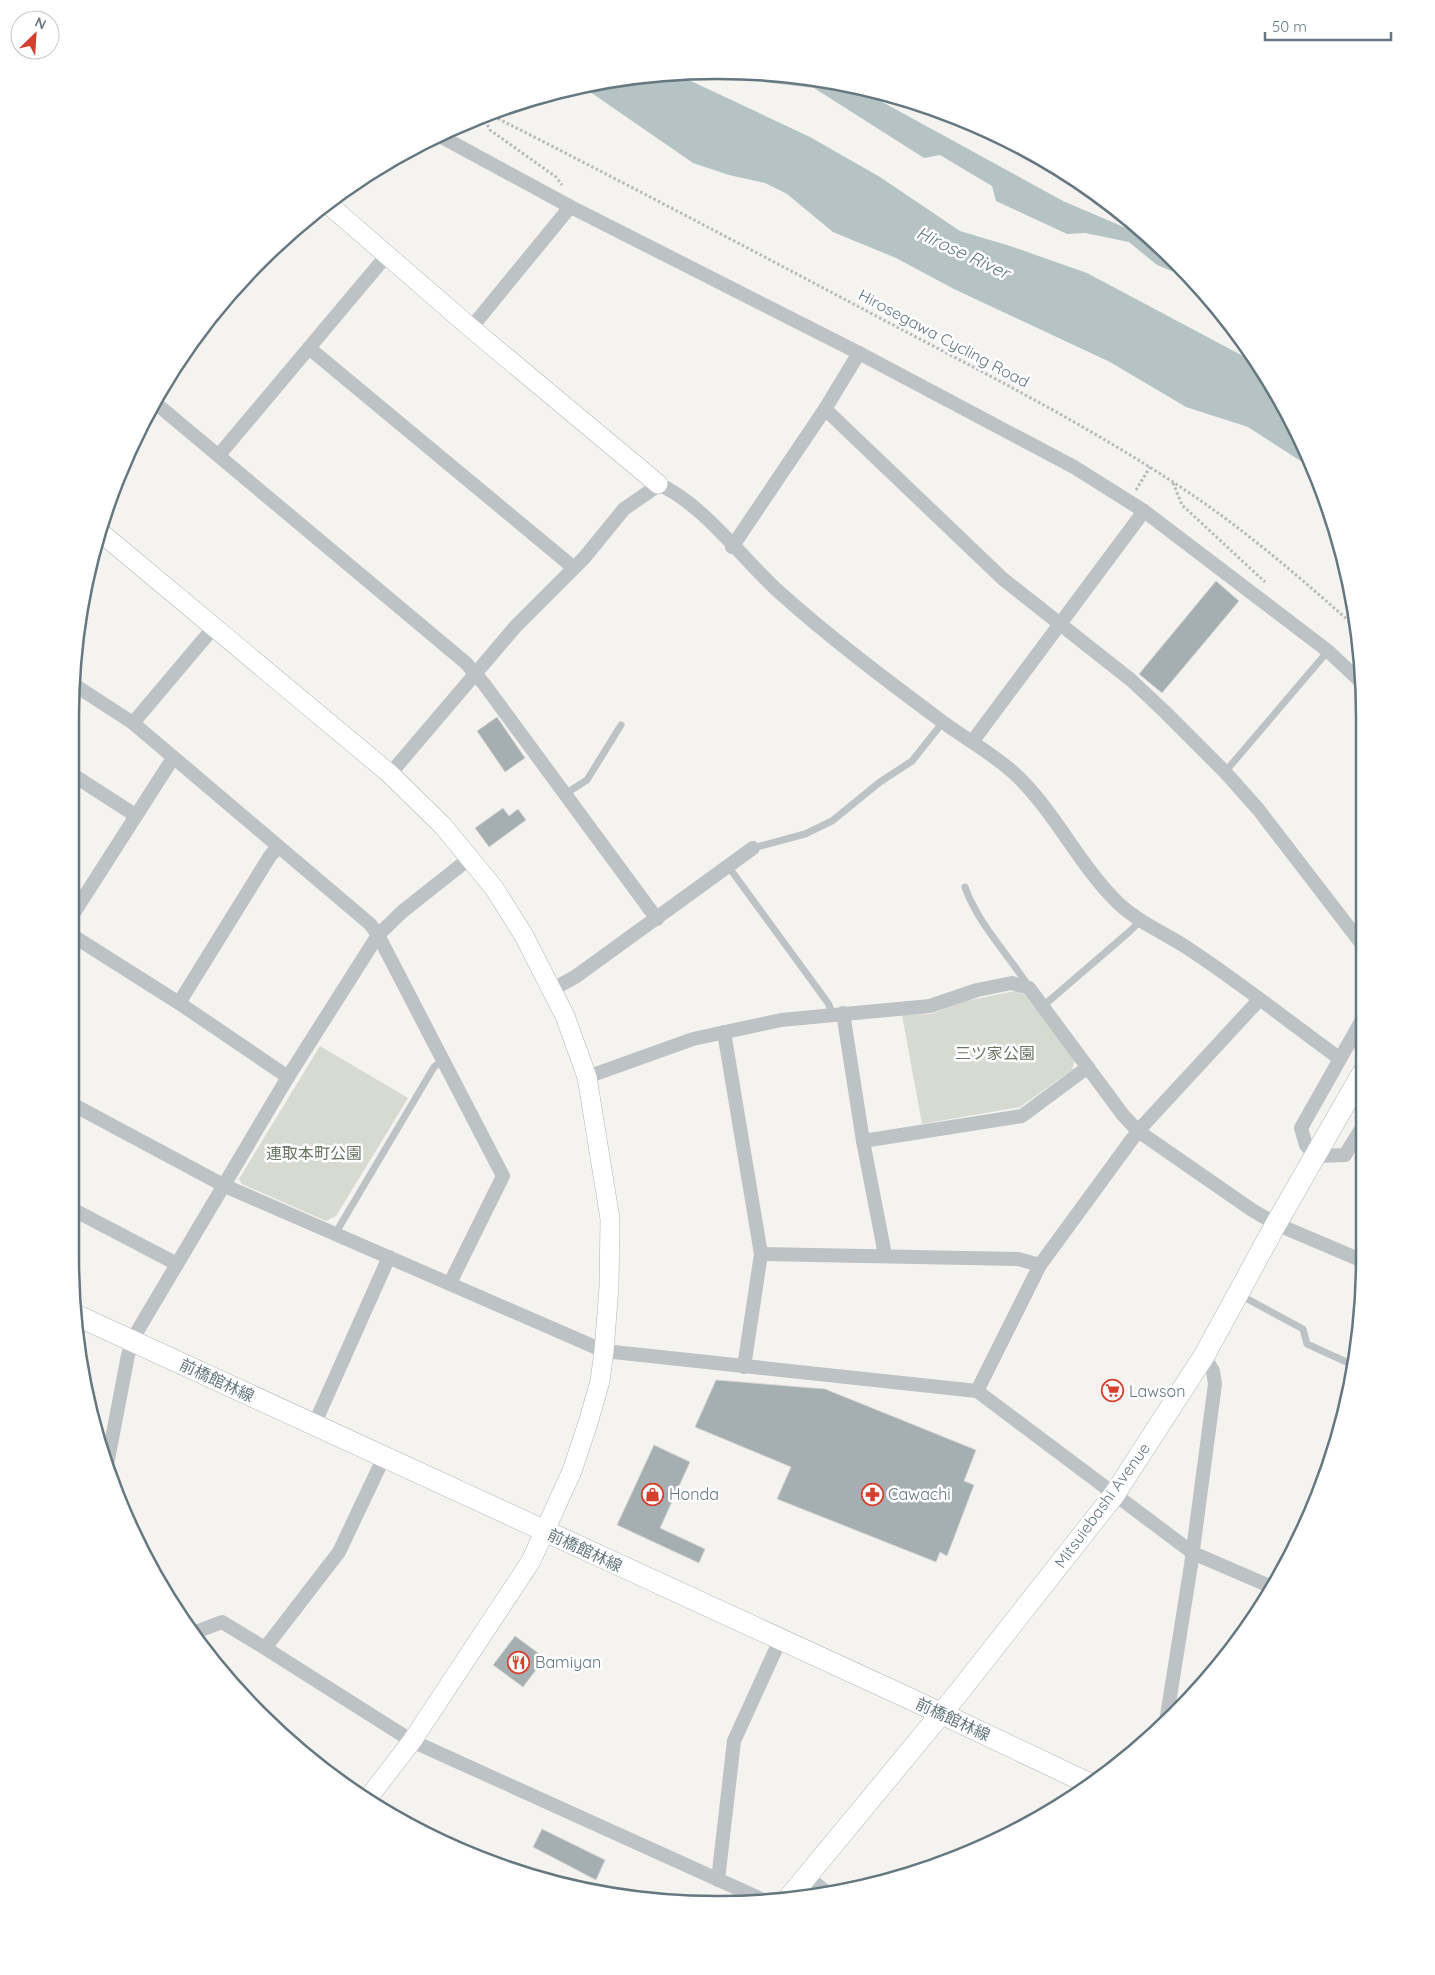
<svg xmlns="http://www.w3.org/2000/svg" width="1435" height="1975" font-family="Quicksand,'Noto Sans JP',sans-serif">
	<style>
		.green { fill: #d6dad1 }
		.water { fill: #b5c3c5 }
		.building { fill: #a5aeb0; stroke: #d5d4d3 }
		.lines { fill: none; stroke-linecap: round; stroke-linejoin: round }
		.secondary-casing { stroke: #b0b6b8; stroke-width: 20 }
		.primary-casing { stroke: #b1b6b8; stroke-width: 22 }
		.path { stroke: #b7babc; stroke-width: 3; stroke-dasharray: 2.5 2.5; stroke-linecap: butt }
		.lane { stroke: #bdc2c4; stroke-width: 7 }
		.street { stroke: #bdc2c4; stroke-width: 14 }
		.secondary { stroke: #fff; stroke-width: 19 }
		.primary { stroke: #fff; stroke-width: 21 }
		.labels { text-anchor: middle; stroke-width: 5; stroke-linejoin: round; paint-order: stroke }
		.street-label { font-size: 16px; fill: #65777f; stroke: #fff }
		.park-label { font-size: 16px; fill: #697663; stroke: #fff }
		.poi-label { font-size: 16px; fill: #65777f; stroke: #fff; text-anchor: start }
		.water-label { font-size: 18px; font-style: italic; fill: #60787c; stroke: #fff }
		.rim { fill: none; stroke: #65777f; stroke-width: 2.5 }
	</style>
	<rect width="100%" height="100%" fill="#f4f3f0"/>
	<g class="green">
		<path d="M 1015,991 L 1025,995 L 1075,1060 L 1072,1070 L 1020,1107 L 922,1124 L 902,1015 L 931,1014 L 966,1001 Z"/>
		<path d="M 320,1046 L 408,1098 L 336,1216 L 326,1221 L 242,1184 L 239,1179 Z"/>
	</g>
	<g class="water">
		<path d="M 760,71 L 855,87 L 1063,201 L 1147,237 L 1191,279 L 1157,265 L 1129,242 L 1085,233 L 1067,234 L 996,201 L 992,186 L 940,155 L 924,158 L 814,88 L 764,82 L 747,72 Z"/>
		<path d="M 676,74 L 810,137 L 880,177 L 960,231 L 1010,246 L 1087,273 L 1260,365 L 1316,471 L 1248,427 L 1186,407 L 1110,362 L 954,289 L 896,258 L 833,232 L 787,194 L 765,183 L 729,175 L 693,163 L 583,87 L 633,76 Z"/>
	</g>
	<g class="building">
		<path d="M 1216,581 L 1239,601 L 1162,693 L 1139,674 Z"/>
		<path d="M 497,717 L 525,758 L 505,772 L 477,731 Z"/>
		<path d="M 503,808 L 509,816 L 518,809 L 526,820 L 489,847 L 475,828 Z"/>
		<path d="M 716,1380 L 825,1389 L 976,1450 L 964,1481 L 974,1485 L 947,1556 L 940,1552 L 936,1562 L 777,1499 L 791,1467 L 695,1427 Z"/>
		<path d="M 654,1445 L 690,1462 L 660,1528 L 705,1549 L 699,1563 L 617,1525 Z"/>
		<path d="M 515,1636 L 545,1658 L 523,1687 L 493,1665 Z"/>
		<path d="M 542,1829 L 605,1860 L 596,1880 L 533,1847 Z"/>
	</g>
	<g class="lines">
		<defs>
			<g id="secondary">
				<path d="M 328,204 L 471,328 L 658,484"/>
				<path d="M 100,532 L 390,774 L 443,826 L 494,888 L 523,934 L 565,1016 L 587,1077 L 610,1219 L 609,1287 L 604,1351 L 600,1381 L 588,1423 L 572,1471 L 531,1561 L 412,1741 L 369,1797"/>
			</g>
			<g id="primary">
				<path d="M 78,1316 L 917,1702 L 1092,1785"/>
				<path d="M 788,1899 L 959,1692 L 1114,1495 L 1204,1356 L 1276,1224 L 1362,1074"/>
			</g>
		</defs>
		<use href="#secondary" class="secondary-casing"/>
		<use href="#primary" class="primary-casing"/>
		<g class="path">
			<path d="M 489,114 C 619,180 748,248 878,317 C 982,372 1090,426 1188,492 C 1249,533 1304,581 1359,630"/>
			<path d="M 483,116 L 490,130 L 556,177 L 562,185"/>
			<path d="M 1173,483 L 1182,505 L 1265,582"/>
			<path d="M 1136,490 L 1150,467"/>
		</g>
		<g class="lane">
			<path d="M 1225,772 L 1328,651"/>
			<path d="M 565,794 L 587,780 L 621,725"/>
			<path d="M 753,848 L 805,834 L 832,821 L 880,782 L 912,761 L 943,722"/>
			<path d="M 728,866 L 828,1003 L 833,1014"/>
			<path d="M 965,887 C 978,924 1008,954 1029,987"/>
			<path d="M 1042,1007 L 1129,932 L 1140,921"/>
			<path d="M 335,1234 L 434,1067 L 443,1060"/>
			<path d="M 1240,1295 L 1303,1329 L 1307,1344 L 1353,1365"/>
		</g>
		<g class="street">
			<path d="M 440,136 L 569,206 L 859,353 L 1074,467 L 1144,511 L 1328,651 L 1360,681"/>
			<path d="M 471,328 L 566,212 L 569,206"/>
			<path d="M 309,348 L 574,568"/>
			<path d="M 153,401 L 466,663 L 484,684 L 657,919"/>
			<path d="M 825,409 L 1003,579 L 1131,680 L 1164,711 L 1225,772 L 1258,809 L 1361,943"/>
			<path d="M 219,455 L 387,255"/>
			<path d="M 732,547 L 825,409 L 859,353"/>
			<path d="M 73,684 L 133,723 L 370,924 L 378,935 L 503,1176 L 450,1283"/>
			<path d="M 133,723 L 214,627"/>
			<path d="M 972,742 L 1144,511"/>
			<path d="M 70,773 L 135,815"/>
			<path d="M 390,774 L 516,626 L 584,558 L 624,509 L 653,489 L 658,484 C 702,503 742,558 778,591 C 829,637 885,679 940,720 C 964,738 992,753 1014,773 C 1055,811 1078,864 1118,903 C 1138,922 1163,932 1186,947 C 1238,981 1288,1021 1339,1058"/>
			<path d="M 70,919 L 173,758"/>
			<path d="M 70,934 L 179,1003 L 288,1077"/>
			<path d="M 553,989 L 575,977 L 753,848"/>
			<path d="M 179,1003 L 270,856 L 278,847"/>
			<path d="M 843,1013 L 863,1141 L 885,1255"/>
			<path d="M 1362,1020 L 1301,1128 L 1306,1145 L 1316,1156 L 1345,1155 L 1363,1126"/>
			<path d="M 724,1032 L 761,1254 L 744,1367"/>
			<path d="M 587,1077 L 693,1039 L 781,1020 L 930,1006 L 977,990 L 1012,983 L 1029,988 L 1123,1115 L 1138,1131 L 1252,1210 L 1276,1224 L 1363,1261"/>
			<path d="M 70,1103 L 225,1186 L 604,1351 L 977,1391 L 1193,1553 L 1272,1587"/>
			<path d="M 863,1141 L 1022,1116 L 1088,1067"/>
			<path d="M 70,1208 L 177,1264"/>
			<path d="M 761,1254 L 1018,1259 L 1040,1265"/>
			<path d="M 977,1391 L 1040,1265 L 1138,1131 L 1259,1000"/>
			<path d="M 314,1425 L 389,1257"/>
			<path d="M 384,1457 L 339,1552 L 265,1648 L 412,1741 L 761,1899"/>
			<path d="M 107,1465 L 128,1355 L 138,1330 L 288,1077 L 378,935 L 403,911 L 470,858"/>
			<path d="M 193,1633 L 222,1622 L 265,1648"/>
			<path d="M 1166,1722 L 1191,1565 L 1215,1384 L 1213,1371 L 1204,1356"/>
			<path d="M 807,1877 L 828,1893"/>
			<path d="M 718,1880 L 734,1741 L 780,1640"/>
		</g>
		<use href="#secondary" class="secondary"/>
		<use href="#primary" class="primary"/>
	</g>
	<defs>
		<symbol id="supermarket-ring" viewBox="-11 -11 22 22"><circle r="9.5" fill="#fff" stroke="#d63e2d" stroke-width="1.5"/><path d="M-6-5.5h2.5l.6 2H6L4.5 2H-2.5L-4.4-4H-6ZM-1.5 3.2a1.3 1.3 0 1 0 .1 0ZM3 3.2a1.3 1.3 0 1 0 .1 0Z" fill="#d63e2d"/></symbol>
		<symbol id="shop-ring" viewBox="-11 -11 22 22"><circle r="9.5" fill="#fff" stroke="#d63e2d" stroke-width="1.5"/><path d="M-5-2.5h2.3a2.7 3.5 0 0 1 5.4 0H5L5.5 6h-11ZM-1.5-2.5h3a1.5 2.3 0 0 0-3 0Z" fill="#d63e2d"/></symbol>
		<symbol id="pharmacy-ring" viewBox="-11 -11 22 22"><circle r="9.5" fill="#fff" stroke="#d63e2d" stroke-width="1.5"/><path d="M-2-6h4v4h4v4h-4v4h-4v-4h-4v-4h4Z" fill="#d63e2d"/></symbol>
		<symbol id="restaurant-ring" viewBox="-11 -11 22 22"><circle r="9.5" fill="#fff" stroke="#d63e2d" stroke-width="1.5"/><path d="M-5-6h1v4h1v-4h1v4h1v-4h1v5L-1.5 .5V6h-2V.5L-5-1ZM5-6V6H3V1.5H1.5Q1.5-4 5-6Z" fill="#d63e2d"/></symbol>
	</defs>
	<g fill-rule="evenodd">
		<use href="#supermarket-ring" x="1100" y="1378" width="25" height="25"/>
		<use href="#shop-ring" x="640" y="1482" width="25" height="25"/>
		<use href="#pharmacy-ring" x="860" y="1482" width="25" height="25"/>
		<use href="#restaurant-ring" x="506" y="1650" width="25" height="25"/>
	</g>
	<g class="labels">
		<g class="street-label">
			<text transform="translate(944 338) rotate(28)" y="6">Hirosegawa Cycling Road</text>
			<text transform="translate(217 1380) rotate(25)" y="6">前橋館林線</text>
			<text transform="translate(1102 1505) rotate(-54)" y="6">Mitsuiebashi Avenue</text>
			<text transform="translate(585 1550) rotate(25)" y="6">前橋館林線</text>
			<text transform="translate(953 1719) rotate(25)" y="6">前橋館林線</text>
		</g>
		<g class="park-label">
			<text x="995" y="1059">三ツ家公園</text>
			<text x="314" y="1159">連取本町公園</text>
		</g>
		<g class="poi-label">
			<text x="1129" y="1397">Lawson</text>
			<text x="669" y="1500">Honda</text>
			<text x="888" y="1500">Cawachi</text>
			<text x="535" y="1668">Bamiyan</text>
		</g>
		<g class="water-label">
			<text transform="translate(963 253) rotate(25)" y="6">Hirose River</text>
		</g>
	</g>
	<path d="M0 0H1435V1975H0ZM717 79H718A638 638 0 0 1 1356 717V1258A638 638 0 0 1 718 1896H717A638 638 0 0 1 79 1258V717A638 638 0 0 1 717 79Z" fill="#fff" fill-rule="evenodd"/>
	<path class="rim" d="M717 79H718A638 638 0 0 1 1356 717V1258A638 638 0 0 1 718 1896H717A638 638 0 0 1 79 1258V717A638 638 0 0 1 717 79Z"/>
	<g transform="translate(35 35) rotate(25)"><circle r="24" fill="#ffffff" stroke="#c1c9cc"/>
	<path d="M0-4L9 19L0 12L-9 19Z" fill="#d63e2d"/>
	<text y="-8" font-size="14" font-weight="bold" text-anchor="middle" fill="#65777f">N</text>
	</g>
	<path d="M1265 32v8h126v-8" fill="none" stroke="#65777f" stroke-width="2.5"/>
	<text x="1272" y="32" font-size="15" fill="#65777f" stroke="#ffffff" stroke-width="4" paint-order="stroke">50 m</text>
</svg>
